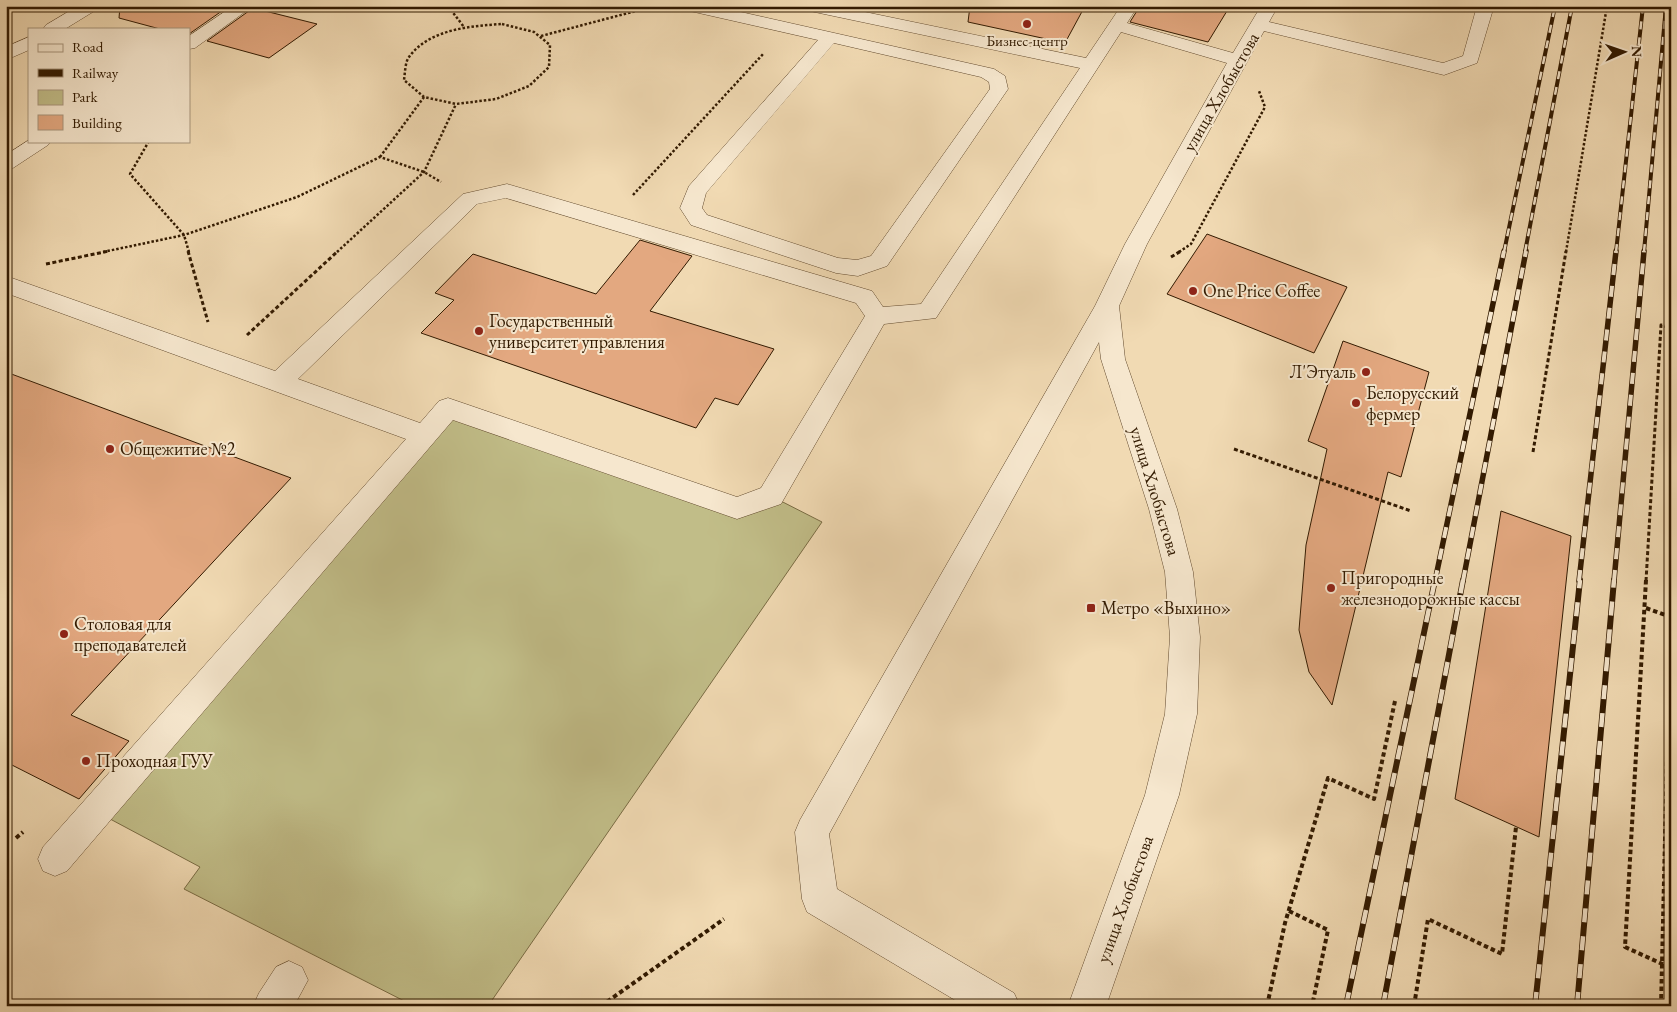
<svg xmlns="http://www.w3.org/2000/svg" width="1677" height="1012" font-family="'EB Garamond',serif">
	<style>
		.green { fill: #c1bd88; stroke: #7a6c44 }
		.building { fill: #e3a880; stroke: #321a01 }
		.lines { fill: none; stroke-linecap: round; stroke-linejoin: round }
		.minor-casing { stroke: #624a2e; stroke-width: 1 }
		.path-far2 { stroke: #321a01; stroke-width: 2.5; stroke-dasharray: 2.5 2; stroke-linecap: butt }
		.path-far1 { stroke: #321a01; stroke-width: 3; stroke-dasharray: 4 2.5; stroke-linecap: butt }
		.path { stroke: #321a01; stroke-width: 4; stroke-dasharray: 4.5 3; stroke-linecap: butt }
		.minor { fill: #f6e7ce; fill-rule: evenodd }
		.rail-far2-casing { stroke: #321a01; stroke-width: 4 }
		.rail-far1-casing { stroke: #321a01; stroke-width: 5.5 }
		.rail-casing { stroke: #321a01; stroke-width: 6 }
		.rail-far2 { stroke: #f6e7ce; stroke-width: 2.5; stroke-dasharray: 8; stroke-linecap: butt }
		.rail-far1 { stroke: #f6e7ce; stroke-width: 4; stroke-dasharray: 11; stroke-linecap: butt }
		.rail { stroke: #f6e7ce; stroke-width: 4.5; stroke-dasharray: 14; stroke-linecap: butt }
		.poi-dot { fill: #8f2418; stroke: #f6e7ce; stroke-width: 2 }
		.labels { text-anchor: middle; stroke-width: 4; stroke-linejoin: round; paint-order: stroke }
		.far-poi-label { font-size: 15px; fill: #321a01; stroke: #f6e7ce }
		.street-label { font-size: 18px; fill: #321a01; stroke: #f6e7ce }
		.poi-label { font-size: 18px; fill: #321a01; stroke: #f6e7ce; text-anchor: start }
	</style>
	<rect width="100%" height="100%" fill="#f1dab3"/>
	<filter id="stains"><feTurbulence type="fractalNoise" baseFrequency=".004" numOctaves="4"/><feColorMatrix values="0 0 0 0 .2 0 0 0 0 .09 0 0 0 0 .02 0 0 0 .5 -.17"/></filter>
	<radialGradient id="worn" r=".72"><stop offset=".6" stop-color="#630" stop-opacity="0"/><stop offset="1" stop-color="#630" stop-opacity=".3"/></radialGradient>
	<path class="green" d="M 448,408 L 737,508 L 771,496 L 822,522 L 488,1006 L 414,1006 L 184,889 L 200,867 L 97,812 Z"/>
	<g class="building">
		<path d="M 120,6 L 229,6 L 189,34 L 189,29 L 160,29 L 119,18 Z"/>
		<path d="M 970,6 L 1085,6 L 1065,43 L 968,22 Z"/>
		<path d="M 1140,6 L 1230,6 L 1208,42 L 1130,22 Z"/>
		<path d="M 253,8 L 317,24 L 269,58 L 207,41 Z"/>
		<path d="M 1207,234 L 1347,287 L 1314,353 L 1167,294 Z"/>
		<path d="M 640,240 L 692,256 L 650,311 L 774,349 L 738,405 L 715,398 L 696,428 L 421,333 L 454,300 L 435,293 L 473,254 L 596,294 Z"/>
		<path d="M 1343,341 L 1429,372 L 1401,477 L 1388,472 L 1332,705 L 1309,672 L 1299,630 L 1306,545 L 1327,449 L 1308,441 Z"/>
		<path d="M 6,372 L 291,478 L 71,715 L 129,741 L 79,799 L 6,762 Z"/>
		<path d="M 1501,511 L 1571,536 L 1539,837 L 1455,799 Z"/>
	</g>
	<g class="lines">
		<defs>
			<g id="minor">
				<path d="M 78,6 L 98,6 L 96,10 L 65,29 L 43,29 L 46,25 Z"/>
				<path d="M 233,6 L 253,6 L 195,48 L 189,49 L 189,36 Z"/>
				<path d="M 682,6 L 714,6 L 994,69 L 1005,76 L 1008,89 L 887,266 L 858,276 L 836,273 L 691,225 L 680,208 L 689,186 L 818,40 L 690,11 L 684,10 ZM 834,43 L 981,77 L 989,82 L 990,89 L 871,256 L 857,260 L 838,258 L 707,215 L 702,208 L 706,193 Z"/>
				<path d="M 802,6 L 836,6 L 1086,58 L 1121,6 L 1138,6 L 1127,23 L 1233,53 L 1261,6 L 1278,6 L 1269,22 L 1443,63 L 1463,56 L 1477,6 L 1494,6 L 1477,63 L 1444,75 L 1264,31 L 1147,244 L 1119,306 L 1125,359 L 1177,509 L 1193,572 L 1200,637 L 1197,714 L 1179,795 L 1106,1006 L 1068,1006 L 1145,795 L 1165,714 L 1170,637 L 1165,572 L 1149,509 L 1101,359 L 1099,342 L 829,834 L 837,889 L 1014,993 L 1020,1006 L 965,1006 L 807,912 L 802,899 L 795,832 L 800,820 L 1095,306 L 1125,244 L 1227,63 L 1121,32 L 936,318 L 884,324 L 781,504 L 737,519 L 453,420 L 67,871 L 55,876 L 43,871 L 38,859 L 43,847 L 406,439 L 6,293 L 6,276 L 275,371 L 463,194 L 507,184 L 872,291 L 883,307 L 921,304 L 1080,68 L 810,11 L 804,10 ZM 506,198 L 856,303 L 865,316 L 761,488 L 737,497 L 448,398 L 439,401 L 420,423 L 298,379 L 477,204 Z"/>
				<path d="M 29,37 L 29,50 L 6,60 L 6,47 Z"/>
				<path d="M 29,140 L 51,141 L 48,145 L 13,168 L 6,170 L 6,155 Z"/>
				<path d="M 289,961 L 302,967 L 308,980 L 294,1006 L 253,1006 L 259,993 L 276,967 Z"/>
			</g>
		</defs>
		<use href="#minor" class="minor-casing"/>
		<g class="path-far2">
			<path d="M 448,6 L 464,27"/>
			<path d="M 502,24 L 534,32 L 550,45 L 549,67 L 529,86 L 496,99 L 456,104 L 424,97 L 404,80 C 405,74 405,62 409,57 C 429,29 471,26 502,24 Z"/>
			<path d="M 541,36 L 655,6"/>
			<path d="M 149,141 L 130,174 L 184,235 L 189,252"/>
			<path d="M 380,157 L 424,97"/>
			<path d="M 633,195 L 764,53"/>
			<path d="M 103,252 L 184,235 L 297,197 L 380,157 L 424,172 L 441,182"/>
			<path d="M 337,252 L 424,172 L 456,104"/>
			<path d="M 1179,252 L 1191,244 L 1265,107 L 1259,91"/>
			<path d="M 1566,252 L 1607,6"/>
		</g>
		<g class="path-far1">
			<path d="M 188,251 L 208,322"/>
			<path d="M 1171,257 L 1181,251"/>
			<path d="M 46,264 L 109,251"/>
			<path d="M 247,335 L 338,251"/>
			<path d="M 1234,449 L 1411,511"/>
			<path d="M 1533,452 L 1566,251"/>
			<path d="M 1646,581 L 1661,325 L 1671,328"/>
		</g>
		<g class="path">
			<path d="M 1646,580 L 1625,947 L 1671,968"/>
			<path d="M 1646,608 L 1671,617"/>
			<path d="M 16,838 L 23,832"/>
			<path d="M 1289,911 L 1328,930 L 1312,1006"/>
			<path d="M 601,1006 L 724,919"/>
			<path d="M 1267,1006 L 1285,923 L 1328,778 L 1374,799 L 1395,701"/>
			<path d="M 1414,1006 L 1428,919 L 1502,954 L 1516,827"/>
			<path d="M 1661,1006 L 1668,714"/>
		</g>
		<use href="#minor" class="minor"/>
		<defs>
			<g id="rail-far2">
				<path d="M 1504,252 L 1555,6"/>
				<path d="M 1525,252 L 1572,6"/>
				<path d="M 1616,252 L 1643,6"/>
				<path d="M 1644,252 L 1666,6"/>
			</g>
			<g id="rail-far1">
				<path d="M 1435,581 L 1504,251"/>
				<path d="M 1463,581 L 1526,251"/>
				<path d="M 1579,581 L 1616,251"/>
				<path d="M 1614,581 L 1644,251"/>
			</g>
			<g id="rail">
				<path d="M 1346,1006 L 1435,580"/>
				<path d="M 1383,1006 L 1463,580"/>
				<path d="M 1535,1006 L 1580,580"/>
				<path d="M 1577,1006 L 1614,580"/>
			</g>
		</defs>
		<use href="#rail-far2" class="rail-far2-casing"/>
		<use href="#rail-far1" class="rail-far1-casing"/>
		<use href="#rail" class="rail-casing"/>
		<use href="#rail-far2" class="rail-far2"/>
		<use href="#rail-far1" class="rail-far1"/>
		<use href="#rail" class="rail"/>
	</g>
	<g class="poi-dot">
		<circle cx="1027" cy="24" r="5"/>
		<circle cx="1193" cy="291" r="5"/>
		<circle cx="479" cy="331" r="5"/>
		<circle cx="1366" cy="372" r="5"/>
		<circle cx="1356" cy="403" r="5"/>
		<circle cx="110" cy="449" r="5"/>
		<circle cx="1331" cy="588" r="5"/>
		<rect x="1086" y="603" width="10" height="10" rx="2.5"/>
		<circle cx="64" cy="634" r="5"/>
		<circle cx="86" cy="761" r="5"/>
	</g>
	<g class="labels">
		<g class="far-poi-label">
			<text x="1027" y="46">Бизнес-центр</text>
		</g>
		<g class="street-label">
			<text transform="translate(1221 92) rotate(-60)" y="6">улица Хлобыстова</text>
			<text transform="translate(1155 491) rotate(73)" y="6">улица Хлобыстова</text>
			<text transform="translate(1125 899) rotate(-70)" y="6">улица Хлобыстова</text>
		</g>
		<g class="poi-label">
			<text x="1203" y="297">One Price Coffee</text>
			<text x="489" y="327">Государственный<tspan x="489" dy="21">университет управления</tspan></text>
			<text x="1356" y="378" text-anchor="end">Л'Этуаль</text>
			<text x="1366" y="399">Белорусский<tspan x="1366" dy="21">фермер</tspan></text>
			<text x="120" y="455">Общежитие №2</text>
			<text x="1341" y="584">Пригородные<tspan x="1341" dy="21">железнодорожные кассы</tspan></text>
			<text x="1101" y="614">Метро «Выхино»</text>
			<text x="74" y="630">Столовая для<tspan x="74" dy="21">преподавателей</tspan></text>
			<text x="96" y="767">Проходная ГУУ</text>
		</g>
	</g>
	<rect width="1677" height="1012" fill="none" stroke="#f1dab3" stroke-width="25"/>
	<rect x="8" y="8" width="1662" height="997" fill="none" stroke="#321a01" stroke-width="2.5"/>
	<rect x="12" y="12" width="1652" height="987" fill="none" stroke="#321a01"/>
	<rect x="28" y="28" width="162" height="115" fill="#f6e7ce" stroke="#a8957c"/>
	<rect x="38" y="44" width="25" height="8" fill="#f6e7ce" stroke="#a8957c"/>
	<text x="72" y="52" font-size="15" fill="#321a01">Road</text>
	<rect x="38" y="69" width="25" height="8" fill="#321a01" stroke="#a8957c"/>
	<text x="72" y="78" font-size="15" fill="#321a01">Railway</text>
	<rect x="38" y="90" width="25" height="15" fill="#c1bd88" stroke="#a8957c"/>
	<text x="72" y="102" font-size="15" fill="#321a01">Park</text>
	<rect x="38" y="115" width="25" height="15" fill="#e3a880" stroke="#a8957c"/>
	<text x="72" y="128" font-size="15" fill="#321a01">Building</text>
	<g transform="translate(1624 52) rotate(88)" stroke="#f6e7ce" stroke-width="4" paint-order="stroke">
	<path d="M0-4L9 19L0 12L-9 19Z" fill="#321a01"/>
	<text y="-8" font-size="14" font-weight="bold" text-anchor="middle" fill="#321a01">N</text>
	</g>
	<rect width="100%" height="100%" filter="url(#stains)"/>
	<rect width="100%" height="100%" fill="url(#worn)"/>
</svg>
